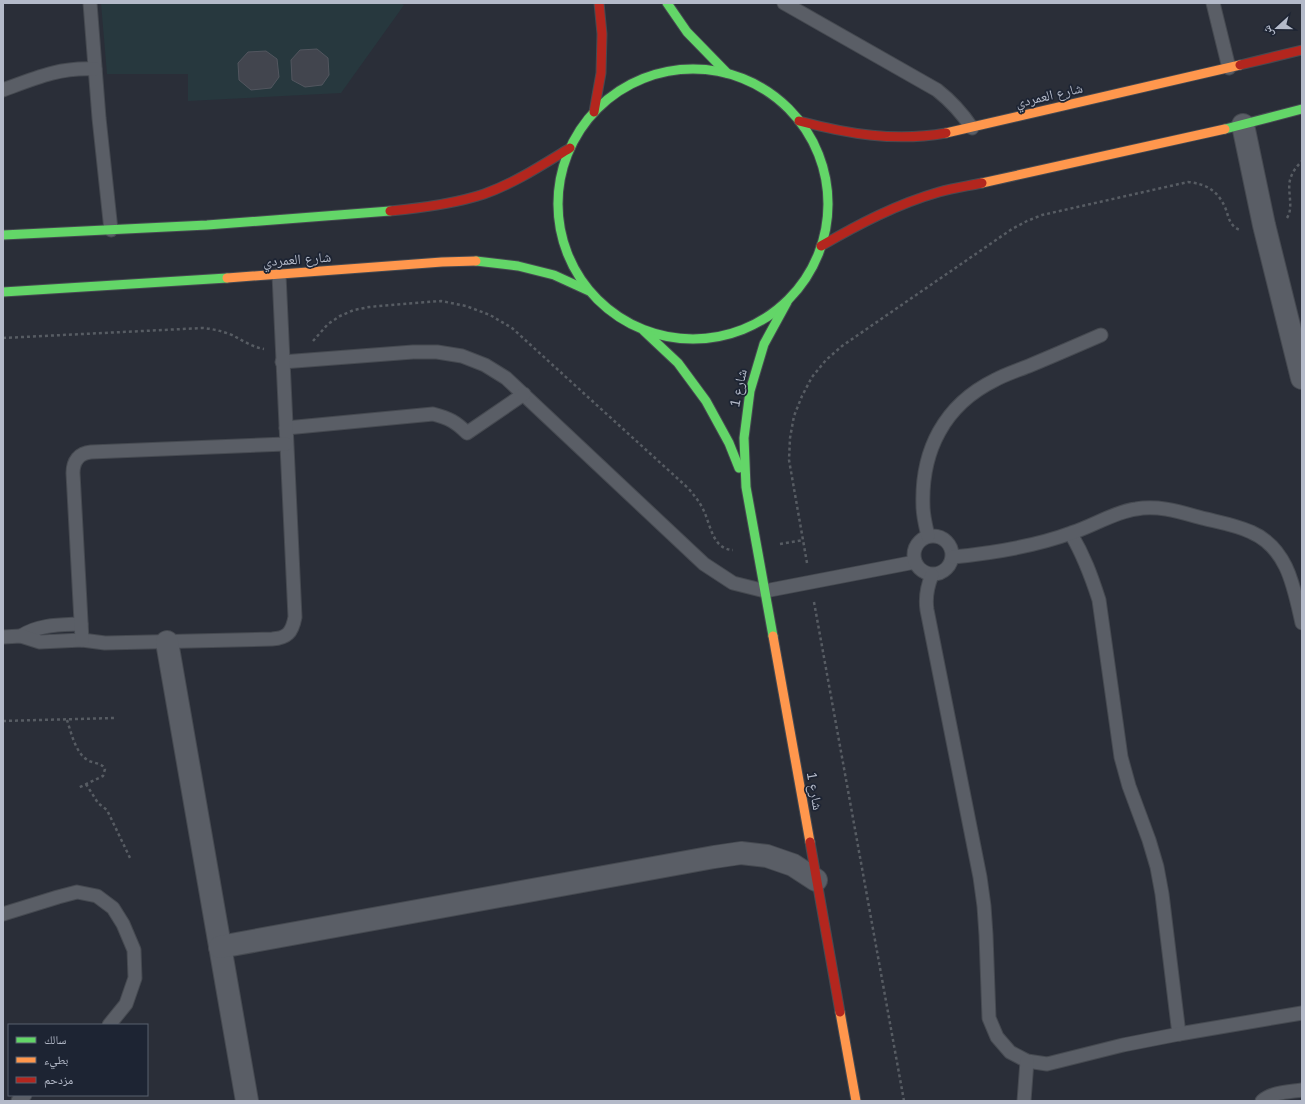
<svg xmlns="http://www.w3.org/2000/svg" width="1305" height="1104" font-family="Arial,'Noto Naskh Arabic',sans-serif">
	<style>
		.green { fill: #27383e }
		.building { fill: #42454e; stroke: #52565f }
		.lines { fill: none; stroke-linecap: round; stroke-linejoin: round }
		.lane-casing { stroke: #464a51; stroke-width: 15 }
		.street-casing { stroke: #464a51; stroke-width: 24 }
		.fast-casing { stroke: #464a51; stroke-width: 11 }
		.slow-casing { stroke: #464a51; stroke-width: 11 }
		.jam-casing { stroke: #464a51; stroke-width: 11 }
		.path { stroke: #575c63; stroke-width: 2.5; stroke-dasharray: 3 3; stroke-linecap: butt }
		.lane { stroke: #5a5e66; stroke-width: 13 }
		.street { stroke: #5a5e66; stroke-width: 22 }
		.fast { stroke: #63d668; stroke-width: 9 }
		.slow { stroke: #ff974d; stroke-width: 9 }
		.jam { stroke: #b3261e; stroke-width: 9 }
		.labels { text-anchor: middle; stroke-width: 3.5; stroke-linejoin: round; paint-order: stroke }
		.street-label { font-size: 14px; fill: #b4bac9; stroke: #1d2433 }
	</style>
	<rect width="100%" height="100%" fill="#2a2e38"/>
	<path class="green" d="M 101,3 L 401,3 L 404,5 L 341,93 L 188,101 L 188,74 L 107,74 Z"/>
	<g class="building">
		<path d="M 317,49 L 328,58 L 329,75 L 322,85 L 305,87 L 292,80 L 291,60 L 300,50 Z"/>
		<path d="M 266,51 L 277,59 L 279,77 L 271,88 L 251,90 L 239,80 L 238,63 L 248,52 Z"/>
	</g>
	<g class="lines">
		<defs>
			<g id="lane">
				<path d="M 90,3 L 99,118 L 111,230"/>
				<path d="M 784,3 L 937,90 C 951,101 962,113 972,128"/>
				<path d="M 1213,3 L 1229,68"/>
				<path d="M 3,90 C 35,78 60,67 95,69"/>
				<path d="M 282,362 L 413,352 L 437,352 L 462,356 L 485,365 L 506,378 L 704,564 L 733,583 L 765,591 L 915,562"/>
				<path d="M 286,428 L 433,414 C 449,418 456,422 467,433 L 524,394"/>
				<path d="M 1071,534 C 1084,556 1091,575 1099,600 L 1121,757 L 1129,786 L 1149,840 L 1157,867 L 1162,894 L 1179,1034"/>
				<circle cx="933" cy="555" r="19"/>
				<path d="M 928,536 C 926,527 923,516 923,506 C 921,451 944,405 995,380 C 1006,374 1019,370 1031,365 C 1055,355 1078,345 1101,335"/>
				<path d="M 953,557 C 993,553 1033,547 1071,533 C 1093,526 1114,512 1136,509 C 1159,505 1180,512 1202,518 C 1218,522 1236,525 1251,532 C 1288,548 1294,588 1302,623"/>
				<path d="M 932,575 C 927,587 925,597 927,610 L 980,877 L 984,906 L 986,935 L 989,1018 L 997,1037 L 1010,1052 L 1027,1061 L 1047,1064 L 1123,1045 L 1179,1034 L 1302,1013"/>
				<path d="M 21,636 C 39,624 61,625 81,624"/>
				<path d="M 3,637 L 21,636 L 40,642 L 82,640 L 105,643 L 272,639 C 287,638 292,633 295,617 L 279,275"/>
				<path d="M 82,640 L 73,473 C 73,461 79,453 91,452 L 286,444"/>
				<path d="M 3,914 L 58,897 L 77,892 L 97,896 L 113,908 L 123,924 L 134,950 L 135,978 L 126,1004 L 109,1025"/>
				<path d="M 18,1101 L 25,1095"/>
				<path d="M 1024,1101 L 1027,1061"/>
				<path d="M 1262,1101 C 1272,1092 1289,1092 1302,1090"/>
			</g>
			<g id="street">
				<path d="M 1243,125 L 1264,225 L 1302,378"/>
				<path d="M 167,642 L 247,1101"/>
				<path d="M 220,947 L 714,857 L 741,853 L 767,856 L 793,865 L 816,880"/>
			</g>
			<g id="fast">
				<path d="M 667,3 L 687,32 L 727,73"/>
				<circle cx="693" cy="204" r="135"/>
				<path d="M 1225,129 L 1302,109"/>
				<path d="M 3,235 L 207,225 L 390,211"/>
				<path d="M 476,261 L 518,266 L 554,275 L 589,291"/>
				<path d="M 3,292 L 227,278"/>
				<path d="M 644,331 L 678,363 L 706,401 L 729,443 L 739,468"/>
				<path d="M 773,636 L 746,487 L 744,438 L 750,391 L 764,344 L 787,302"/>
			</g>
			<g id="slow">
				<path d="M 946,133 L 1240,65"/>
				<path d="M 982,183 L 1225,129"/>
				<path d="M 227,278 L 442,262 L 476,261"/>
				<path d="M 773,636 L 810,842"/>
				<path d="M 840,1012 L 856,1101"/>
			</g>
			<g id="jam">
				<path d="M 1240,65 L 1302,50"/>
				<path d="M 594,112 L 601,73 L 602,34 L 599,3"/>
				<path d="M 799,121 C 848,134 895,142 946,133"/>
				<path d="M 390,211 C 422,208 454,204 484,194 C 515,183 542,165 570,148"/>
				<path d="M 821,246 C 859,224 897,204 939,192 C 953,188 968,186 982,183"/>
				<path d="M 810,842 L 840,1012"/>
			</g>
		</defs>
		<use href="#lane" class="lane-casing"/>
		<use href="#street" class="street-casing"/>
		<use href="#fast" class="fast-casing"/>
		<use href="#slow" class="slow-casing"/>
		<use href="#jam" class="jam-casing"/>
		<g class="path">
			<path d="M 1287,218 C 1294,207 1287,191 1290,180 C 1292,172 1297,166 1302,161"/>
			<path d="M 3,338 L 203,328 C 213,329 222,331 232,335 C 242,340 252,347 264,349"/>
			<path d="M 313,341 L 328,324 L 340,316 L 354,310 L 369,307 L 415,303 L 441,301 L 466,306 L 490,315 L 512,328 L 688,488 C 694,495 699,501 703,509 C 711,525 712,549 733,550"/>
			<path d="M 780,544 L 803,540"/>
			<path d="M 807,563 L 789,460 L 790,438 L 794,416 L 802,396 L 812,377 L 826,360 L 842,346 L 1012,229 L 1027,221 L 1042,215 L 1188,182 C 1206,184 1217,190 1225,207 C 1229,217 1229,226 1240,230"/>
			<path d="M 814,602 L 904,1101"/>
			<path d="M 67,720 C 71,732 75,751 86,759 C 92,764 102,762 105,769 L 103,776 L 78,788"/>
			<path d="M 3,721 L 114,718"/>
			<path d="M 86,784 L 98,803 L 107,810 L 131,860"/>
		</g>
		<use href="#lane" class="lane"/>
		<use href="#street" class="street"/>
		<use href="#fast" class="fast"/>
		<use href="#slow" class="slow"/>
		<use href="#jam" class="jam"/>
	</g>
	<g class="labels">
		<g class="street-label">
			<text transform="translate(1049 95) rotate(-13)" y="5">شارع العمردي</text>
			<text transform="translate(297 259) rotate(-4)" y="5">شارع العمردي</text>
			<text transform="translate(738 388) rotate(-78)" y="5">شارع 1</text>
			<text transform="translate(815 791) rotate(80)" y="5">شارع 1</text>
		</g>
	</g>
	<rect width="1305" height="1104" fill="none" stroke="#b4bac9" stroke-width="8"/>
	<rect x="8" y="1024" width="140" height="72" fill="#1d2433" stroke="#59606f"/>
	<rect x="16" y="1037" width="20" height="6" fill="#63d668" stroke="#59606f"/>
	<text x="44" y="1044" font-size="12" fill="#b4bac9">سالك</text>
	<rect x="16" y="1057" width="20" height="6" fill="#ff974d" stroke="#59606f"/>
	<text x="44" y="1064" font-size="12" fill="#b4bac9">بطيء</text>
	<rect x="16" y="1077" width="20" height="6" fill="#b3261e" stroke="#59606f"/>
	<text x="44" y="1084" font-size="12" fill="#b4bac9">مزدحم</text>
	<g transform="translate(1277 28) rotate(249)" stroke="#1d2433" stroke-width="3" paint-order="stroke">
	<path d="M0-3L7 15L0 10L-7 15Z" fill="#b4bac9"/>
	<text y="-6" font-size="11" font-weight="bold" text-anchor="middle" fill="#b4bac9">ش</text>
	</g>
</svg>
